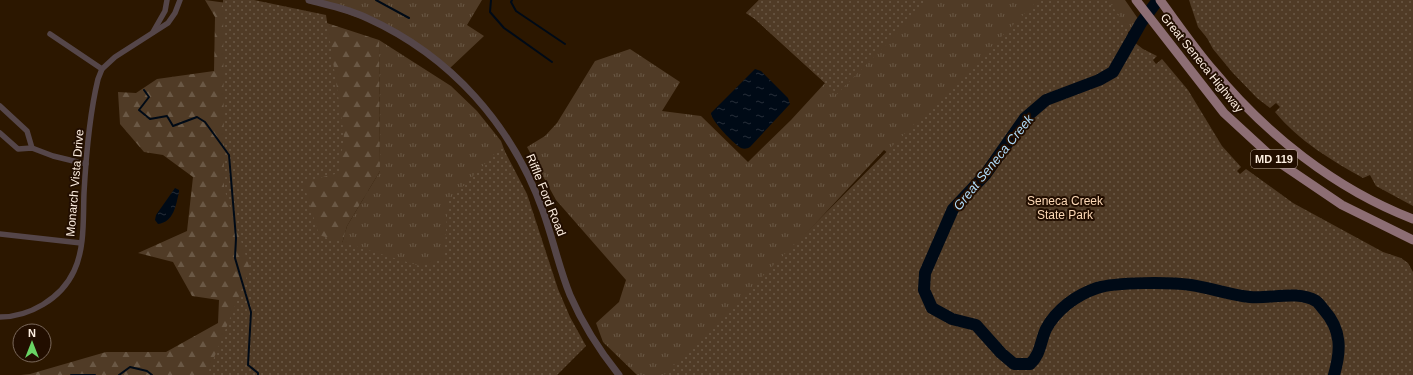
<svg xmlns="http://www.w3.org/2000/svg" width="1413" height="375" font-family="Helvetica,sans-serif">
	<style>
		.grass { fill: url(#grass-tufts) }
		.forest { fill: url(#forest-firs) }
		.park { fill: url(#park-dots) }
		.water { fill: url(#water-ripples) }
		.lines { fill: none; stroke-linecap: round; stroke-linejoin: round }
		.stream { stroke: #000a16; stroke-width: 2 }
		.river { stroke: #000a16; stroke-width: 12 }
		.minor { stroke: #554649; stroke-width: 5.5 }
		.tertiary { stroke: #554649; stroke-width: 7 }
		.primary { stroke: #8d6e74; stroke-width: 9 }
		.labels { text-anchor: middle; stroke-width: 4; stroke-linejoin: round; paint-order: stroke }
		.shield { fill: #220e00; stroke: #bbab9d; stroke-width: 1 }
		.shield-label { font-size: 11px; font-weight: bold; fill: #fdeee0 }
		.street-label { font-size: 12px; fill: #fdeee0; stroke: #220e00 }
		.park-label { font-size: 12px; fill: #fdd9b6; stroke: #220e00 }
		.water-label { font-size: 13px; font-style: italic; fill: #afdbf9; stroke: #220e00 }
	</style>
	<defs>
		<pattern id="grass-tufts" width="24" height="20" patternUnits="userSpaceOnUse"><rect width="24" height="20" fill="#503b26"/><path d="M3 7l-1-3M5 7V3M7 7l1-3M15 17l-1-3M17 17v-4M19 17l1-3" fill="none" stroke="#6a5845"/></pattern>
		<pattern id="forest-firs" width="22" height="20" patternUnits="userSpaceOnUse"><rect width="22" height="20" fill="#503b26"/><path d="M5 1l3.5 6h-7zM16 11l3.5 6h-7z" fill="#6a5845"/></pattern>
		<pattern id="park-dots" width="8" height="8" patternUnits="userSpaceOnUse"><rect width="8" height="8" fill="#503b26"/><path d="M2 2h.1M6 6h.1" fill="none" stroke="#6a5845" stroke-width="1.8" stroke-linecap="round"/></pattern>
		<pattern id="water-ripples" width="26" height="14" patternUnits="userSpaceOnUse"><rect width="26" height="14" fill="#000a16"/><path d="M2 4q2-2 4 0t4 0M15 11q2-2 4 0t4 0" fill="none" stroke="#262e38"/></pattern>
	</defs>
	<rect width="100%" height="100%" fill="#2c1700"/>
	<g class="grass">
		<path d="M 309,0 L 482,0 L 467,25 L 484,36 L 449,69 L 387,28 Z"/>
		<path d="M 759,0 L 1125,0 L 1141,23 L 1102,50 L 944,196 L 884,150 L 674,375 L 637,375 L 603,342 L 596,323 L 619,302 L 626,280 L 556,200 L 527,147 L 545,136 L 557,123 L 595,61 L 630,49 L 680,82 L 662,111 L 701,116 L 748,162 L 791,120 L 825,83 L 755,19 L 746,13 Z"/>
		<path d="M 379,40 L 451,86 L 477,111 L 501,141 L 530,220 L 467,274 L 331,283 L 347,226 L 380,171 Z"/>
	</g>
	<path class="forest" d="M 205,0 L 293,12 L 379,40 L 380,171 L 347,226 L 331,283 L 223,375 L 21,375 L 30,374 L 106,352 L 166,352 L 218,323 L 219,300 L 192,296 L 173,262 L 138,253 L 187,231 L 193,177 L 163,155 L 144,152 L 120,124 L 118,92 L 136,93 L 157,79 L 214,71 L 215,17 Z"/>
	<g class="park">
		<path d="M 223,0 L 254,0 L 326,15 L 344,135 L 339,173 L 303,182 L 319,235 L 420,266 L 444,259 L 448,202 L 502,146 L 527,194 L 558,289 L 570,317 L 586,346 L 557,375 L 207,375 L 250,269 L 224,188 Z"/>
		<path d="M 759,0 L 930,0 L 837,94 L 755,19 L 746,13 Z"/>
		<path d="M 1038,0 L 1108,0 L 1126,26 L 1130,39 L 1143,49 L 1157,56 L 1153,60 L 1156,64 L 1162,59 L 1188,90 L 1222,146 L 1241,167 L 1237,171 L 1240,174 L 1246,169 L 1293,203 L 1383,252 L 1401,258 L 1408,263 L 1413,272 L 1413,375 L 664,375 Z"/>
		<path d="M 1189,0 L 1413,0 L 1413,206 L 1376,186 L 1370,175 L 1363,178 C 1331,160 1299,141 1275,112 L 1280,107 L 1276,103 L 1270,108 L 1257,98 L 1232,72 L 1213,49 L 1207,38 L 1198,27 Z"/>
	</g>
	<g class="water">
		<path d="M 755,69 L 761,71 L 788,98 L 790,104 L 750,147 C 747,149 744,149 741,148 C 734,144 711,121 711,113 Z"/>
		<path d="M 175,188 L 179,190 L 179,192 C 176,205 174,222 158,224 L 155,220 L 156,215 Z"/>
	</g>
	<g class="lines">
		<g class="stream">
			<path d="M 376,0 L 409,18"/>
			<path d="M 491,0 L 490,12 L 504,28 L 552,62"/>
			<path d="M 512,0 L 511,2 L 516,11 L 565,44"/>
			<path d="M 144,90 L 149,97 L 139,110 L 150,119 L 167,116 L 173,126 L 197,117 L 205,122 L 229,155 L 236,238 L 235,258 L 251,312 L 248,365 L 258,373 L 258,375"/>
			<path d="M 71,375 L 95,375"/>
			<path d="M 119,375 L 130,367 L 147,371 L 152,375"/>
		</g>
		<path class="river" d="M 1158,0 L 1141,23 L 1113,72 L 1099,80 L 1046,100 L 1025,118 L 985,175 L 953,209 L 925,273 L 924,290 L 932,308 L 952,319 L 976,325 L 1001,353 L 1014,364 L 1030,364 C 1041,354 1040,342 1046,329 C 1056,310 1076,295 1097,288 C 1116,282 1170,282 1191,285 C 1211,288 1230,295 1250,297 C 1271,299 1297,290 1316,301 C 1319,303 1322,308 1324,310 C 1342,330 1341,351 1334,375"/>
		<g class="minor">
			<path d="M 153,32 L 165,11 L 167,0"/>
			<path d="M 50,34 L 102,69"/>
			<path d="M 0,106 L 27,131 L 32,148"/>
			<path d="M 0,133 L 18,149 L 32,148 L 53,156 L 86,164"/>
			<path d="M 0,234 L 81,243"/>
			<path d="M 0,317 C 29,317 61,299 74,271 C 85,248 83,218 84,193 C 86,156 89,116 98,79 L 102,69 L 115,57 L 168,23 L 175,13 L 180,0"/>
		</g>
		<path class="tertiary" d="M 309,0 C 328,5 349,9 367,18 C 451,56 512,125 543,211 C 553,239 559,268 570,295 C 583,325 599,350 619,375"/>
		<g class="primary">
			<path d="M 1136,0 L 1224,113 L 1274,159 L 1342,205 L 1413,240"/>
			<path d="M 1160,0 C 1177,23 1194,48 1213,70 C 1266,134 1335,189 1413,219"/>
		</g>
	</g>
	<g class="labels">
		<rect class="shield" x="1251" y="150" width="46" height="18" rx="3"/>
		<g class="shield-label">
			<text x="1274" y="163">MD 119</text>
		</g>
		<g class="street-label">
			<text transform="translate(1202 63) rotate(51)" y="4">Great Seneca Highway</text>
			<text transform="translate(75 183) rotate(-85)" y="4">Monarch Vista Drive</text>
			<text transform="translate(546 195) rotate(68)" y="4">Riffle Ford Road</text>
		</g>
		<g class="park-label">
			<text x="1065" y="205">Seneca Creek<tspan x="1065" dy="14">State Park</tspan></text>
		</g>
		<g class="water-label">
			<text transform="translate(993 162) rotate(-51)" y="5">Great Seneca Creek</text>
		</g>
	</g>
	<g transform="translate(32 343)"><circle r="19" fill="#220e00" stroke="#7a685a"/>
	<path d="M0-3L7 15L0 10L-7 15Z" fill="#69d464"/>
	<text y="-6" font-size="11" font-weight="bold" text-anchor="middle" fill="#fdeee0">N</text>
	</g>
</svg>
